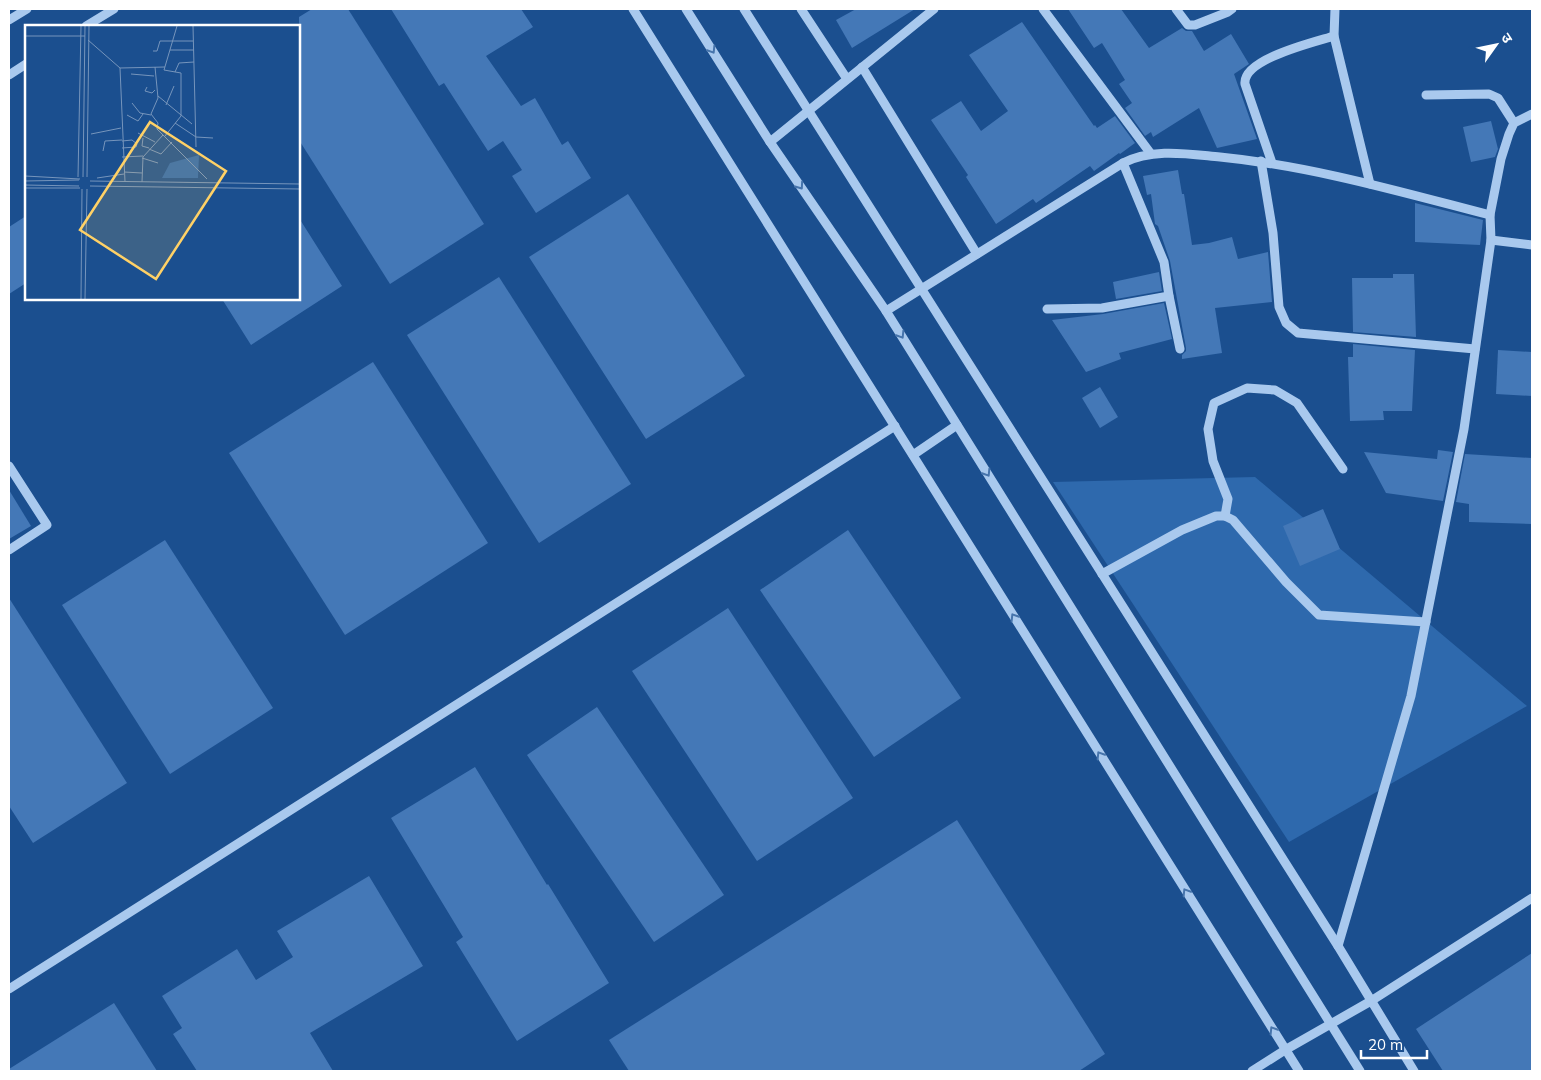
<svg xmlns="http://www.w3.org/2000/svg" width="1541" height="1080" font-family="Mulish,'Noto Sans Devanagari',sans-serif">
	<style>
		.green { fill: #2e69ad }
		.building { fill: #4478b7 }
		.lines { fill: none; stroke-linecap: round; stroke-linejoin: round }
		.minor { stroke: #a9c9ee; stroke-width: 9 }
		.oneway { stroke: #4674ac }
		.inset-road { fill: none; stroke: #7695bc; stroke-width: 1 }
		.view { fill: #ffd166; fill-opacity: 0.15; stroke: #ffd166; stroke-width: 2.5 }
		.inset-edge { fill: none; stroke: #fff; stroke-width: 2.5 }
	</style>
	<rect width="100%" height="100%" fill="#1b4f8f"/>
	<path class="green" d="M 1255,477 L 1527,706 L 1289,842 L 1053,482 Z"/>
	<g class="building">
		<path d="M 312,9 L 348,9 L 484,224 L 390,284 L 299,140 L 299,17 Z"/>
		<path d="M 391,9 L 521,9 L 533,27 L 486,56 L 521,106 L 535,98 L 562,145 L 568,141 L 591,178 L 536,213 L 512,176 L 522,170 L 503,141 L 488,151 L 444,83 L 439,86 Z"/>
		<path d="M 856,9 L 915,9 L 852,48 L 836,20 Z"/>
		<path d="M 1068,9 L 1121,9 L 1149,48 L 1182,28 L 1186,31 L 1192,31 L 1204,51 L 1231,34 L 1249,64 L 1234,74 L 1257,139 L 1217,148 L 1199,108 L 1153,137 L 1151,132 L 1145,136 L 1125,108 L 1132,103 L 1119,84 L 1125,80 L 1102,43 L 1094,48 Z"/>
		<path d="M 1022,22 L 1094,126 L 1095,125 L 1097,128 L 1115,116 L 1135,143 L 1120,154 L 1119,153 L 1094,171 L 1090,166 L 1036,203 L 1033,199 L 996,224 L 966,177 L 968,175 L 931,120 L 961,101 L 981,131 L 1008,111 L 969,55 Z"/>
		<path d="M 1491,121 L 1498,149 L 1495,157 L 1471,162 L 1463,127 Z"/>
		<path d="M 1178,170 L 1182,194 L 1184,194 L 1192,245 L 1209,243 L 1232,237 L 1238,259 L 1268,252 L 1272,302 L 1215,308 L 1222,353 L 1182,359 L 1182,355 L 1186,351 L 1186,348 L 1170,261 L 1158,226 L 1155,224 L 1151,194 L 1147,195 L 1143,176 Z"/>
		<path d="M 628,194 L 745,376 L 646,439 L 529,257 Z"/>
		<path d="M 1415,203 L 1483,220 L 1480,245 L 1415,242 Z"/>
		<path d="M 26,216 L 26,283 L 9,294 L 9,227 Z"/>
		<path d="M 299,218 L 342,286 L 251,345 L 222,299 L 299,299 Z"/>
		<path d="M 1159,272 L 1162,291 L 1116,299 L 1113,282 Z"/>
		<path d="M 1393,274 L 1414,274 L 1416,337 L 1353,332 L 1352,278 L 1393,278 Z"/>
		<path d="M 499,277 L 631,484 L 539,543 L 407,335 Z"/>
		<path d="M 1164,303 L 1172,339 L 1119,353 L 1121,359 L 1086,372 L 1052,320 L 1103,314 Z"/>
		<path d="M 1353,344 L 1415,350 L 1412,411 L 1383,411 L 1384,420 L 1350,421 L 1348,357 L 1353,357 Z"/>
		<path d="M 1498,350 L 1532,352 L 1532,396 L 1496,394 Z"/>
		<path d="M 373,362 L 488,543 L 345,635 L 229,453 Z"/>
		<path d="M 1100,387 L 1118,417 L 1100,428 L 1082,398 Z"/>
		<path d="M 1438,450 L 1453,452 L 1443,501 L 1386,493 L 1364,452 L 1437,459 Z"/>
		<path d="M 1465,454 L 1532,458 L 1532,524 L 1469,522 L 1469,504 L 1456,502 Z"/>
		<path d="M 9,490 L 31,526 L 9,539 Z"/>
		<path d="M 1323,509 L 1340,549 L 1300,566 L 1283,526 Z"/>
		<path d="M 848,530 L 961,698 L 874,757 L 760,590 Z"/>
		<path d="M 165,540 L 273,708 L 170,774 L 62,605 Z"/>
		<path d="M 9,598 L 127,783 L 33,843 L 9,806 Z"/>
		<path d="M 728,608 L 853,798 L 757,861 L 632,671 Z"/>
		<path d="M 597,707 L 724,895 L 654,942 L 527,755 Z"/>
		<path d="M 475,767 L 547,885 L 548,884 L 609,983 L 517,1041 L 456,942 L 463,937 L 391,818 Z"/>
		<path d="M 957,820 L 1105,1054 L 1079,1071 L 629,1071 L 609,1040 Z"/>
		<path d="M 369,876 L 423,966 L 310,1033 L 333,1071 L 197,1071 L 173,1034 L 182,1028 L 162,996 L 237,949 L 256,980 L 293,957 L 277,931 Z"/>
		<path d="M 1532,953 L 1532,1071 L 1443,1071 L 1416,1029 Z"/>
		<path d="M 114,1003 L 157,1071 L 9,1071 L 9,1069 Z"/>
	</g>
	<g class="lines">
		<g class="minor">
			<path d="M 633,9 L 1299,1071"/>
			<path d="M 686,9 L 770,142 L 886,311 L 1360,1071"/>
			<path d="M 744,9 L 1338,946 L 1414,1071"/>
			<path d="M 801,9 L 847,79"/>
			<path d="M 1043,9 L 1151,154"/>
			<path d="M 1176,9 L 1188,25 L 1195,25 L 1228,12 L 1232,9"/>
			<path d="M 1335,9 L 1334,36 L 1370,184"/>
			<path d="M 9,20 L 27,9"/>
			<path d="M 86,26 L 114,9"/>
			<path d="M 862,67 L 977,254"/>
			<path d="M 9,75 L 26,64"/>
			<path d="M 1426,95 L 1489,94 L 1498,98 L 1514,123"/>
			<path d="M 770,142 L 934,9"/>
			<path d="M 1261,161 L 1273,233 L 1279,307 L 1286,323 L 1298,333 L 1475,349"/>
			<path d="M 1123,163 L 1164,262 L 1169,296 L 1180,349"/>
			<path d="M 1272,163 L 1245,84 C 1242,59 1315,42 1334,36"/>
			<path d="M 1491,240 L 1532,245"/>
			<path d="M 1047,309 L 1102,308 L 1169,296"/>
			<path d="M 886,311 L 1123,163 C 1153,148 1187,154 1220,157 C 1312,166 1401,192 1490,215"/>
			<path d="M 913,455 L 957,425"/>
			<path d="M 9,466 L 47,525 L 9,550"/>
			<path d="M 1225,516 L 1228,499 L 1213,461 L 1208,429 L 1214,403 L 1247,388 L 1275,390 L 1297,403 L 1343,469"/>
			<path d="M 1102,574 L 1182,530 L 1216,516 L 1225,516 L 1233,520 L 1286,582 L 1319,615 L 1426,622"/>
			<path d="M 1338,946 L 1411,696 L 1464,429 L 1491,240 L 1490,215 L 1501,159 L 1509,134 L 1514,123 L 1532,114"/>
			<path d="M 9,989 L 895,426"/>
			<path d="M 1252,1071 L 1285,1050 L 1371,1001 L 1532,898"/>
		</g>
	</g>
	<defs><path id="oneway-chevron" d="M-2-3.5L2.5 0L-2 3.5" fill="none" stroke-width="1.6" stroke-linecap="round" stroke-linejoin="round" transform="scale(1.25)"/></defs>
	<g class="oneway">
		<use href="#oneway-chevron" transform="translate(712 50) rotate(58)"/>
		<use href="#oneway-chevron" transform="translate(800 186) rotate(55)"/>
		<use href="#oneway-chevron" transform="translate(901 335) rotate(58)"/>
		<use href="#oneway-chevron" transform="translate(987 473) rotate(58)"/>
		<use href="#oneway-chevron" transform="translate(1014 617) rotate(-122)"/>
		<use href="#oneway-chevron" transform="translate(1100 755) rotate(-122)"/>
		<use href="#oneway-chevron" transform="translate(1186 892) rotate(-122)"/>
		<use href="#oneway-chevron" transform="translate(1273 1030) rotate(-122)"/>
	</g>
	<g transform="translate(25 25)">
		<rect width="275" height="275" fill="#1b4f8f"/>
		<path d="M 174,130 L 173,153 L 137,153 L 145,138 Z" fill="#2e69ad"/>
		<path class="inset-road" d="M 168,1 L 171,122M 0,11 L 60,11M 63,15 L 95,43 L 140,42M 145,25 L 169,25M 128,26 L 132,26 L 135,16 L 168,16M 130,42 L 133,73 L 126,89 L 133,98 L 132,104 L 182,154M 95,43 L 100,157M 150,47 L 154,38 L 169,37M 106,49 L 129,51M 122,62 L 120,66 L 127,68 L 130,65M 133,71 L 167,99M 107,78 L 115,88 L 126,90M 141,80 L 149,61M 102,90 L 113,96 L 118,89M 150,98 L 171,112 L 188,113M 113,108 L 130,117M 66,109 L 96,103M 140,111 L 156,91 L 156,48 L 139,45 L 152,1M 118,113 L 117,121 L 124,123M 97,116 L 107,115 L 112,119 L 111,122 L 97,123M 124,124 L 136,129 L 147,117M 78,126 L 80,116 L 97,115M 97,132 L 118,131M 117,133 L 133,138M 99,147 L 117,148M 0,151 L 55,154M 53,152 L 56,1M 58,152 L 60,1M 62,152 L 64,1M 72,153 L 99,149M 0,156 L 54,155M 65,156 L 275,159M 117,157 L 118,132 L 138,110M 0,160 L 54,161M 65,161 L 275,164M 0,163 L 55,163M 56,274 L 57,164M 60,274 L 62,164"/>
		<path class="view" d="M 125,97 L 201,146 L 131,254 L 55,205 Z"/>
		<rect width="275" height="275" class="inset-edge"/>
	</g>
	<rect width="1541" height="1080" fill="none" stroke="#ffffff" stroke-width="20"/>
	<g transform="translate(1496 45) rotate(57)" stroke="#1b4f8f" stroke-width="4" paint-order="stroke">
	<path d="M0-4L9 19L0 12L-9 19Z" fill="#ffffff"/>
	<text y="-8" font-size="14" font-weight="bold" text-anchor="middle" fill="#ffffff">उ</text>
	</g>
	<path d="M1361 1050v8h66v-8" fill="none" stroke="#ffffff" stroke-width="2.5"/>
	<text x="1368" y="1050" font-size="15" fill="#ffffff" stroke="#1b4f8f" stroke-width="4" paint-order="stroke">20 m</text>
</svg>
